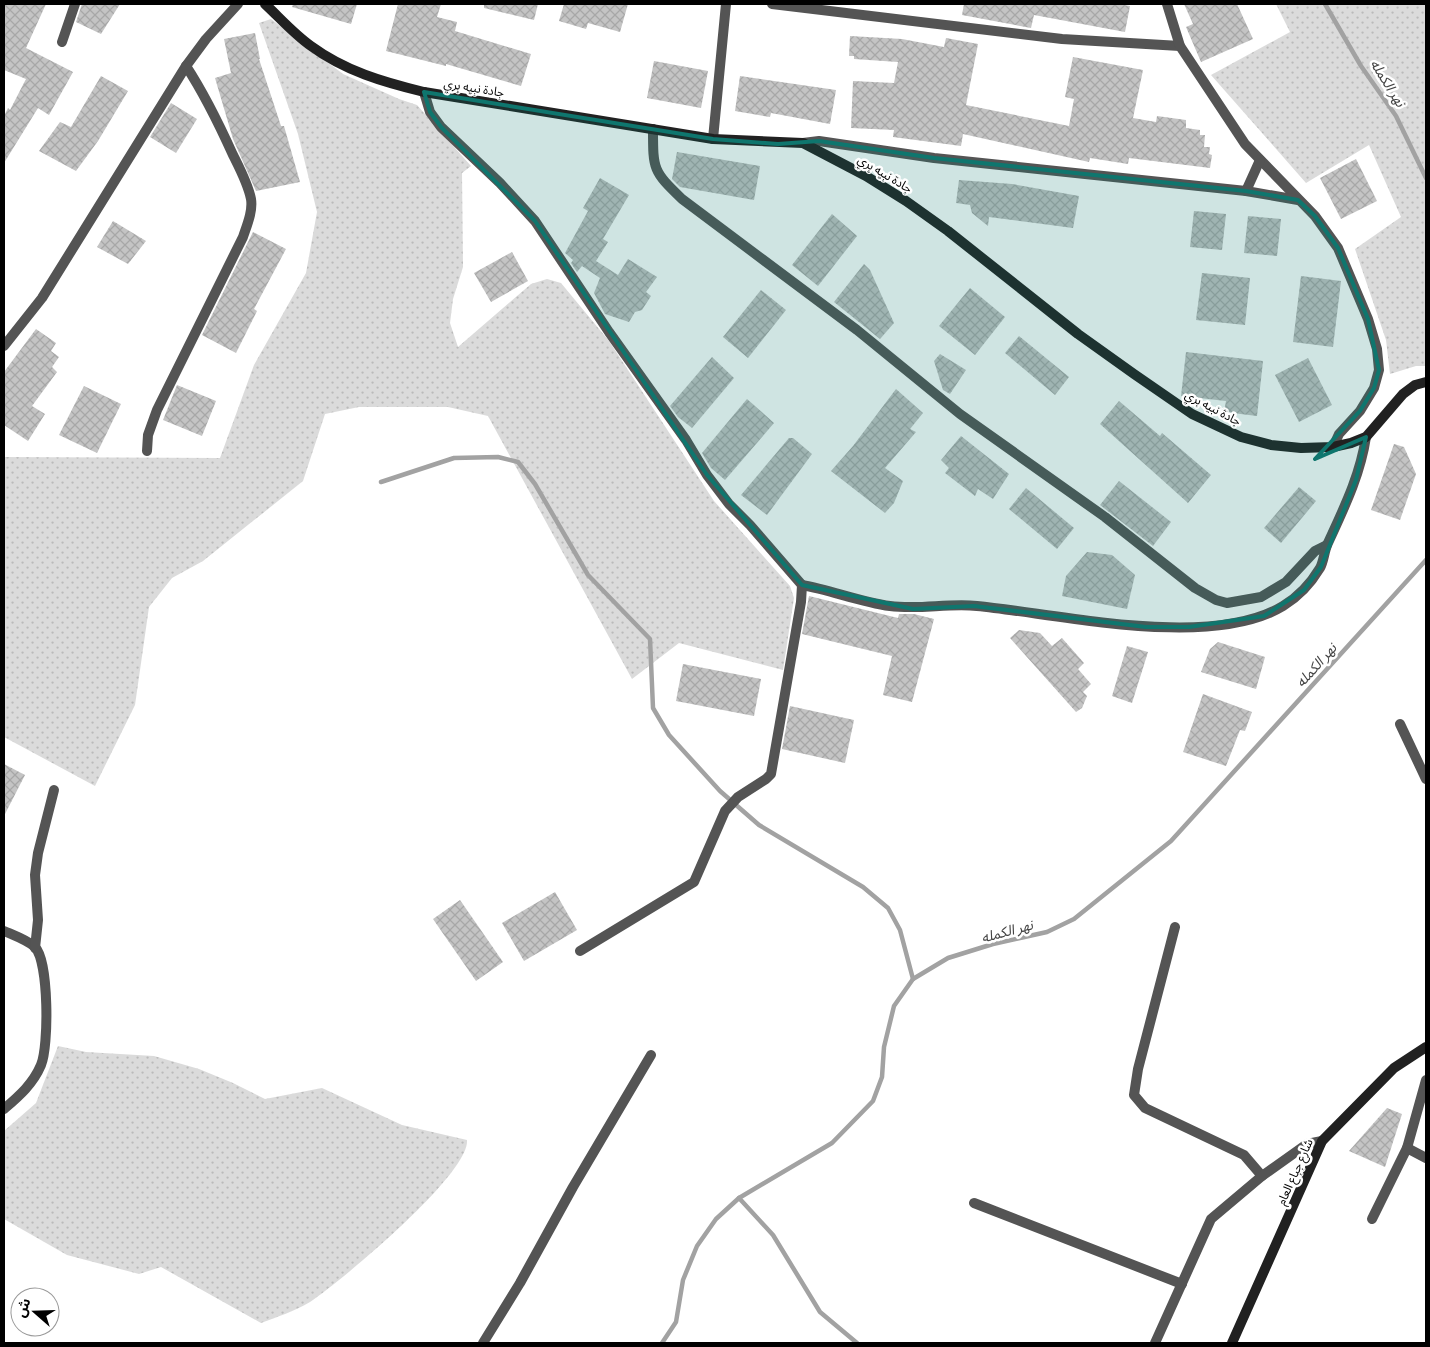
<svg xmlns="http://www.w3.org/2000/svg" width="1430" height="1347" font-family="Signika,'Noto Sans Arabic',sans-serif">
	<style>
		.grass { fill: url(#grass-dots) }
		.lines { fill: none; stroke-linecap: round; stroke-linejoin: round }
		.stream { stroke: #a2a2a2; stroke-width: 4.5 }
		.building { fill: url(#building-cross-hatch) }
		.street { stroke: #545454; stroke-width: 10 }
		.secondary { stroke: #212121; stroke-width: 10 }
		.marked { fill: #0f766e; fill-opacity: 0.2; stroke: #0f766e; stroke-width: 4; stroke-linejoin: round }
		.labels { text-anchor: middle; stroke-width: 5; stroke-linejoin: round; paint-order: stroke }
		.street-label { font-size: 12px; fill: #000; stroke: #fff }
		.water-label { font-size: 14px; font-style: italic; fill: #434343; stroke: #fff }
	</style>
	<defs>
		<pattern id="grass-dots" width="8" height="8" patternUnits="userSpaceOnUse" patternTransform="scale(1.25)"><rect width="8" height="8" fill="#dbdbdb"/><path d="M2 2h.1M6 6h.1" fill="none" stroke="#bababa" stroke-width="1.8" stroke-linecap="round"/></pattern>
		<pattern id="building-cross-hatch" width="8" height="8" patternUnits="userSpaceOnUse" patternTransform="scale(1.25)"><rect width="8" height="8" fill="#c4c4c4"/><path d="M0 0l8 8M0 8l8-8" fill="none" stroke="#a7a7a7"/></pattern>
	</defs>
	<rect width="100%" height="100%" fill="#fff"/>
	<g class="grass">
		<path d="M 1276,4 L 1426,4 L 1426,366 L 1416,366 L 1390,374 L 1386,340 L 1355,249 L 1401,217 L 1369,145 L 1306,183 L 1211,75 L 1290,32 Z"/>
		<path d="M 271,19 L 343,74 L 399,99 L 417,105 L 471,166 L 462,173 L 463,267 L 453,299 L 450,323 L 458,347 L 531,284 L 547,279 L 561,283 L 609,341 L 714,501 L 790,586 L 794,598 L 783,670 L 679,643 L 632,679 L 488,416 L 448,407 L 359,407 L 325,414 L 303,481 L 203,561 L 172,578 L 149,607 L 135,705 L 95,786 L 4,737 L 4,457 L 220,458 L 254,365 L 306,273 L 317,212 L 298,134 L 259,23 Z"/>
		<path d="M 58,1046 L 86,1052 L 154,1056 L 199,1069 L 233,1083 L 265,1099 L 322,1088 L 402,1125 L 467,1140 C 470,1174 340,1282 310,1302 C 295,1311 277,1317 261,1323 L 161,1267 L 139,1274 L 67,1255 L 4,1219 L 4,1131 L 36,1103 Z"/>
	</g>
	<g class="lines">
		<g class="stream">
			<path d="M 1325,4 L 1361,66 L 1396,116 L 1426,178"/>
			<path d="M 381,482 L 454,458 L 498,457 L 518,462 L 535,484 L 588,575 L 650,639 L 653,708 L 669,735 L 720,791 L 759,825 L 863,887 L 888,908 L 900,930 L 913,979"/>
			<path d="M 739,1198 L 773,1235 L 820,1312 L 857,1343"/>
			<path d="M 662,1343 L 676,1322 L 683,1280 L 697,1246 L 716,1219 L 739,1198 L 832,1143 L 873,1101 L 882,1077 L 884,1047 L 894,1006 L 913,979 L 948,958 L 993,944 L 1047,932 L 1074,919 L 1171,841 L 1426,560"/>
		</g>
	</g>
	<g class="building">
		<path d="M 4,4 L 46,4 L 26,48 L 73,72 L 49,115 L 38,108 L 4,163 L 4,116 L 8,108 L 10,110 L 26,79 L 4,70 Z"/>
		<path d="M 82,4 L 120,4 L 101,34 L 76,22 Z"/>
		<path d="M 293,4 L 357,4 L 351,24 L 292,7 Z"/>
		<path d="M 398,4 L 441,4 L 437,17 L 457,22 L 455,31 L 531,54 L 521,86 L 446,64 L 446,66 L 386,51 Z"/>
		<path d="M 484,4 L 538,4 L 534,20 L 484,8 Z"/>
		<path d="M 564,4 L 628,4 L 620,32 L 588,23 L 586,29 L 559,21 Z"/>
		<path d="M 964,4 L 1119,4 L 1130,6 L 1125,32 L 1034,15 L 1031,28 L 962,15 Z"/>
		<path d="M 1184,4 L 1237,4 L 1253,39 L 1201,62 L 1186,27 L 1193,24 Z"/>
		<path d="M 255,33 L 260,59 L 259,59 L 281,126 L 284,126 L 300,182 L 256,191 L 233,139 L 215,78 L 231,73 L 224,39 Z"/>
		<path d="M 850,36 L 902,39 L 944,47 L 946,38 L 978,44 L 966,105 L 1069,126 L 1074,99 L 1065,97 L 1073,57 L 1143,70 L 1133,118 L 1156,122 L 1157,116 L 1186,120 L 1186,128 L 1200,130 L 1200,135 L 1205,135 L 1204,147 L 1210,147 L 1209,154 L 1212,155 L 1210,168 L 1129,158 L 1128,164 L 1090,158 L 1089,162 L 963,134 L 961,146 L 893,137 L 894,130 L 851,128 L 853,81 L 894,83 L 898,62 L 854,59 L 854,56 L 849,56 Z"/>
		<path d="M 654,61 L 708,71 L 701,108 L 647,98 Z"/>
		<path d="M 101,76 L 128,91 L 98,141 L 76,171 L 39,151 L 60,122 L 71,127 Z"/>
		<path d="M 740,76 L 836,90 L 830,124 L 771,113 L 770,117 L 735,111 Z"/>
		<path d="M 171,103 L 197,119 L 176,153 L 150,137 Z"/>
		<path d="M 677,152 L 760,166 L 754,200 L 680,187 L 672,179 Z"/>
		<path d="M 1356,159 L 1377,201 L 1341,219 L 1320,178 Z"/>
		<path d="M 600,178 L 629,195 L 603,239 L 608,242 L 596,261 L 618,275 L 628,259 L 657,277 L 646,292 L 651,296 L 642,310 L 635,312 L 629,322 L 605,314 L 594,293 L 600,278 L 582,266 L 577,272 L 571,263 L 573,260 L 565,253 L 588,211 L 583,208 Z"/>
		<path d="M 959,180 L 1012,184 L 1079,196 L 1073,228 L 989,217 L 988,226 L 972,213 L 970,205 L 956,203 Z"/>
		<path d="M 1194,211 L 1226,214 L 1222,250 L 1190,247 Z"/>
		<path d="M 832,214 L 857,236 L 818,286 L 792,265 Z"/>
		<path d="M 1248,216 L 1281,219 L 1277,256 L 1244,253 Z"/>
		<path d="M 113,221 L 146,241 L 128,264 L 97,247 Z"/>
		<path d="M 253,232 L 286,249 L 254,309 L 257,311 L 236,353 L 202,335 Z"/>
		<path d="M 512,252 L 528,281 L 491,302 L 474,273 Z"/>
		<path d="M 864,264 L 870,270 L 894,323 L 880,339 L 834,302 Z"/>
		<path d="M 1202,273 L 1250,278 L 1245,325 L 1196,320 Z"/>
		<path d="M 1301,276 L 1341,281 L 1333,347 L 1293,342 Z"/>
		<path d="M 970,288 L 1005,317 L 975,355 L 939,326 Z"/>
		<path d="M 761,290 L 786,310 L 748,358 L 723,337 Z"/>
		<path d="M 36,329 L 56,343 L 51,351 L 59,357 L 52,367 L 57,372 L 32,406 L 45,414 L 28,441 L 4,425 L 4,372 Z"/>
		<path d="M 1019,336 L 1069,377 L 1055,395 L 1005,353 Z"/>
		<path d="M 1186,352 L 1263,361 L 1257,416 L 1224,412 L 1226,401 L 1181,396 Z"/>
		<path d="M 940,354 L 966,370 L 950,394 L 943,390 L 934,361 Z"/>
		<path d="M 712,357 L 734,378 L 692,428 L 678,417 L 670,406 Z"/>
		<path d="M 1308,358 L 1332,405 L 1299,422 L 1275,375 Z"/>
		<path d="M 177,385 L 216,401 L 202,436 L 163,420 Z"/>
		<path d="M 84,386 L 121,404 L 97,453 L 59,435 Z"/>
		<path d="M 896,389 L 923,413 L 910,429 L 916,432 L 885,468 L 903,481 L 894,503 L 885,513 L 831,471 L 853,446 Z"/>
		<path d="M 747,399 L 774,423 L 725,480 L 711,468 L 702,453 Z"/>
		<path d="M 1119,401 L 1160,436 L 1162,433 L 1211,475 L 1188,503 L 1100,424 Z"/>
		<path d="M 961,436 L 1009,474 L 993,499 L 978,489 L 975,496 L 945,473 L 949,468 L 941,460 Z"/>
		<path d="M 789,438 L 793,438 L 812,454 L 767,515 L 741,495 Z"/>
		<path d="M 1394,444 L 1404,447 L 1416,474 L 1400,520 L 1371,510 Z"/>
		<path d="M 1119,481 L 1171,522 L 1153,546 L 1100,505 Z"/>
		<path d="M 1299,487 L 1316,501 L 1281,543 L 1264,528 Z"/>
		<path d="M 1026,488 L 1074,528 L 1057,549 L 1009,509 Z"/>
		<path d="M 1087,552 L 1112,555 L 1135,575 L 1127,609 L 1062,596 L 1066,576 Z"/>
		<path d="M 809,596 L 898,618 L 899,614 L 914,614 L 934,619 L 912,702 L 883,695 L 892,656 L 802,634 Z"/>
		<path d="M 1019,630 L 1040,633 L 1052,646 L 1062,638 L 1084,663 L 1078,669 L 1091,684 L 1083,692 L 1087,696 L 1082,708 L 1076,712 L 1010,638 Z"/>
		<path d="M 1218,642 L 1265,657 L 1256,689 L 1201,672 L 1210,649 Z"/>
		<path d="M 1127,646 L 1148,652 L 1132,703 L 1112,696 Z"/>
		<path d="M 683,664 L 761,679 L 754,716 L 676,701 Z"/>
		<path d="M 1203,694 L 1252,712 L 1245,731 L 1240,730 L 1226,766 L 1183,752 Z"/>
		<path d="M 790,706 L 854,720 L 845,763 L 782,749 Z"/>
		<path d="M 4,764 L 25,775 L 4,816 Z"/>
		<path d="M 555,892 L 577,930 L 524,961 L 502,923 Z"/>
		<path d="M 460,900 L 503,962 L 476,981 L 433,919 Z"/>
		<path d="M 1387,1108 L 1402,1114 L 1385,1167 L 1349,1151 Z"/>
	</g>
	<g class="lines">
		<g class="street">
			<path d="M 772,4 L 1062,39 L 1180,46"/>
			<path d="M 1167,4 L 1180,46 L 1245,144 L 1315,216 L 1338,248 L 1368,319 L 1377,349 L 1379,370 L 1374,388 L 1360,411 L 1339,434 L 1333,447"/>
			<path d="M 62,42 L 75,4"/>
			<path d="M 424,92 L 430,112 L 441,127 L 500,183 L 535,221 L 609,332 L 686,440 L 707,475 L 729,504 L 750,525 L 802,585 L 801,602 L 771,774 L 766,779 L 738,797 L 725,811 L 694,882 L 580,951"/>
			<path d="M 653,129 C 653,170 653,171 682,199 L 857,330 L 960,414 L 1105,517 L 1195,588 L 1216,600 L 1227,603 L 1261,597 L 1286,582 L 1315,551 L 1327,545"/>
			<path d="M 713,139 L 726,4"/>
			<path d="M 803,143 L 819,141 L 934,158 L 1246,191 L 1298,200"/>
			<path d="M 1246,191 L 1260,160"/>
			<path d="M 4,346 L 42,298 L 186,66 L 206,39 L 238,4"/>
			<path d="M 147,451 L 148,435 L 157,410 L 243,237 C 247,225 253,211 251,199 C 248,184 240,169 233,155 C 219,124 205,95 186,66"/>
			<path d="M 802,585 C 831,590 860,602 890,606 C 919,610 948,603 977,606 C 1060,614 1211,650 1283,606 C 1298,597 1311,583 1320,568 C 1324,561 1324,551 1328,543 C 1344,508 1360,476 1366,437"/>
			<path d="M 1400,724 L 1426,779"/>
			<path d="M 1175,927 L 1138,1069 L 1134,1095 L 1145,1108 L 1244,1155 L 1262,1176"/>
			<path d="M 4,931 C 13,935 27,940 35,947 C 49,962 49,1046 41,1065 C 33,1084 19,1096 4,1109"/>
			<path d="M 35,948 L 38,920 L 35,875 L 38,853 L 54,790"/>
			<path d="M 1426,1080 L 1407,1148 L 1426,1158"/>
			<path d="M 974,1203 L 1182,1284"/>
			<path d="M 1372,1219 L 1407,1148"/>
			<path d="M 483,1343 L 520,1283 L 573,1187 L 651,1055"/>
			<path d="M 1155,1343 L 1211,1219 L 1262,1176 L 1307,1144 L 1322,1141"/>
		</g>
		<g class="secondary">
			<path d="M 265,4 C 280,18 294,34 311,46 C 345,71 383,82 424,92 L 713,139 L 803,143 L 866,176 L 906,201 L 948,231 L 1078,334 L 1134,374 L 1192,414 L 1241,437 L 1271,445 L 1301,448 L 1333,447 L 1351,443 L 1366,437 L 1403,394 L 1415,385 L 1426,382"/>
			<path d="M 1232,1343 L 1322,1141 L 1394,1068 L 1426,1047"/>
		</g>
	</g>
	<path class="marked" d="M 424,92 L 713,139 L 778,144 L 819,141 L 934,158 L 1246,191 L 1298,200 L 1315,216 L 1338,248 L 1368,319 L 1379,370 L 1374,388 L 1360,411 L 1315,459 L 1366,437 L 1356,480 L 1321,567 L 1304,590 L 1264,616 L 1189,627 L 1146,627 L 974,606 L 913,609 L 802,585 L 707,475 L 535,221 L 441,127 L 430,112 Z"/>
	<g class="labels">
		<g class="street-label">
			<text transform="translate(474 88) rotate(9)" y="4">جادة نبيه بري</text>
			<text transform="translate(885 174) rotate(31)" y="4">جادة نبيه بري</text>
			<text transform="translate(1213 408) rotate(28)" y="4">جادة نبيه بري</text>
			<text transform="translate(1295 1172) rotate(-66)" y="4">شارع جباع العام</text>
		</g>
		<g class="water-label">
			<text transform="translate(1388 83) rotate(58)" y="5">نهر الكمله</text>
			<text transform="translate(1316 665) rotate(-48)" y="5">نهر الكمله</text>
			<text transform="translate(1007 931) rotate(-15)" y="5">نهر الكمله</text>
		</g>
	</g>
	<rect width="1430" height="1347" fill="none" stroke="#000000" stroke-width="10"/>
	<g transform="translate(35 1312) rotate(290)"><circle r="24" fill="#ffffff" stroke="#999999"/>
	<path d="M0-4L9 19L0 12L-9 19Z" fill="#000000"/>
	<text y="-8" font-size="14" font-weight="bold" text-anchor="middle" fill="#000000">ش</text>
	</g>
</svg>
